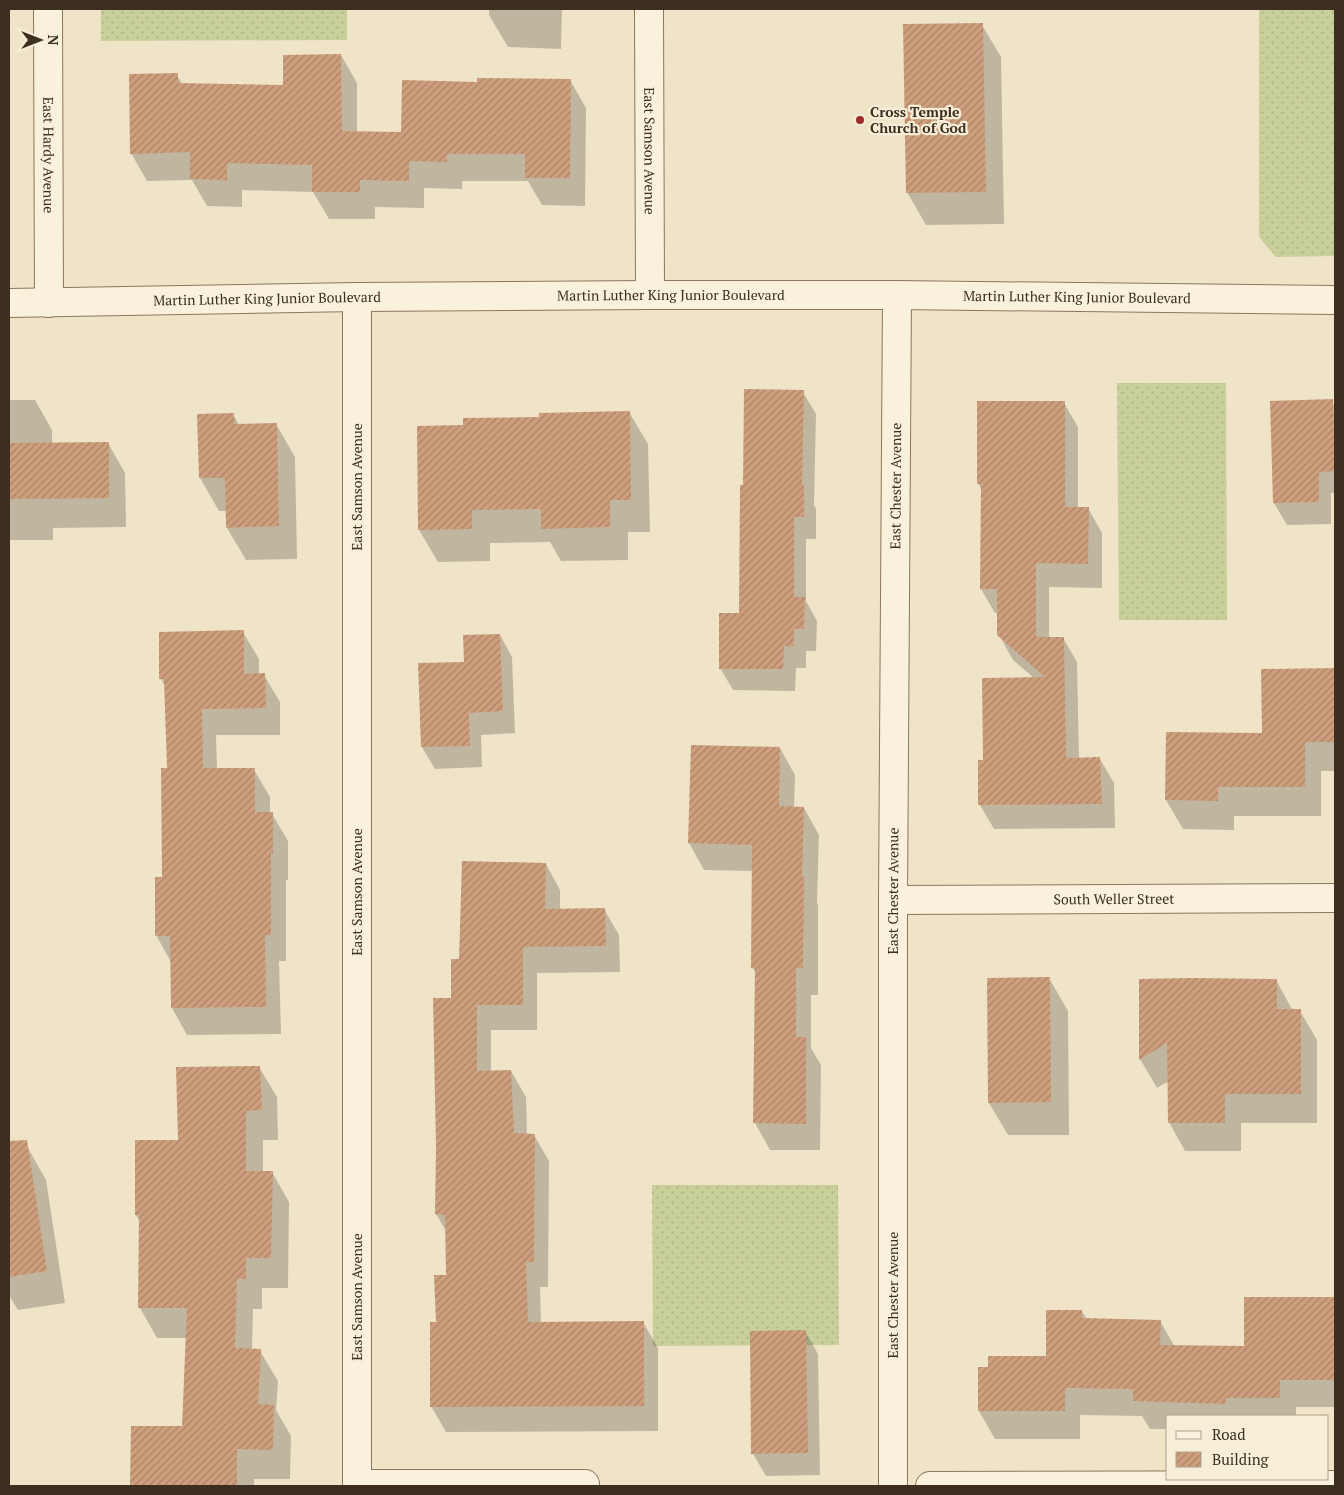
<svg xmlns="http://www.w3.org/2000/svg" width="1344" height="1495" font-family="'PT Serif',serif">
	<style>
		.grass { fill: url(#grass-dots) }
		.shadow { fill: #0003 }
		.building { fill: url(#building-hatch) }
		.lines { fill: none; stroke-linecap: round; stroke-linejoin: round }
		.minor-casing { stroke: #8d765c; stroke-width: 30 }
		.minor { stroke: #faf1dc; stroke-width: 28 }
		.poi-dot { fill: #9e2a2b; stroke: #f7eed8; stroke-width: 2 }
		.labels { text-anchor: middle; stroke-width: 4.5; stroke-linejoin: round; paint-order: stroke }
		.poi-label { font-size: 14px; font-weight: bold; fill: #3d2e20; stroke: #f7eed8; text-anchor: start }
		.street-label { font-size: 14px; fill: #3d2e20; stroke: #f7eed8 }
	</style>
	<defs>
		<pattern id="grass-dots" width="8" height="8" patternUnits="userSpaceOnUse" patternTransform="scale(1.25)"><rect width="8" height="8" fill="#c9cf9b"/><path d="M2 2h.1M6 6h.1" fill="none" stroke="#aeb285" stroke-width="1.8" stroke-linecap="round"/></pattern>
		<pattern id="building-hatch" width="6" height="6" patternUnits="userSpaceOnUse" patternTransform="scale(1.25)"><rect width="6" height="6" fill="#cf9f7d"/><path d="M-1 1l2-2M0 6l6-6M5 7l2-2" fill="none" stroke="#a98266"/></pattern>
	</defs>
	<rect width="100%" height="100%" fill="#f0e4c8"/>
	<g class="grass">
		<path d="M 101,9 L 347,9 L 347,40 L 101,41 Z"/>
		<path d="M 1259,9 L 1335,9 L 1335,256 L 1276,257 L 1259,237 Z"/>
		<path d="M 1117,383 L 1226,383 L 1227,620 L 1119,620 Z"/>
		<path d="M 652,1185 L 838,1185 L 839,1345 L 653,1346 Z"/>
	</g>
	<g class="shadow">
		<path d="M 489,9 L 562,9 L 561,49 L 508,47 L 489,15 Z"/>
		<path d="M 982,25 L 1001,57 L 1004,224 L 926,225 L 907,192 Z"/>
		<path d="M 341,55 L 357,83 L 357,133 L 402,134 L 478,83 L 570,80 L 586,108 L 585,206 L 542,205 L 528,181 L 462,181 L 462,189 L 424,188 L 424,208 L 375,207 L 375,219 L 329,219 L 313,192 L 242,190 L 242,207 L 207,206 L 192,180 L 147,181 L 131,153 L 177,75 L 182,84 L 284,86 Z"/>
		<path d="M 803,392 L 816,414 L 814,505 L 816,509 L 816,539 L 806,539 L 806,601 L 817,621 L 816,651 L 806,651 L 806,668 L 796,668 L 795,691 L 733,690 L 720,668 L 740,614 L 744,486 Z"/>
		<path d="M 9,400 L 35,400 L 52,430 L 52,444 L 108,443 L 125,473 L 126,527 L 53,528 L 53,540 L 9,540 Z"/>
		<path d="M 1332,401 L 1335,406 L 1335,493 L 1331,493 L 1331,524 L 1287,525 L 1274,503 L 1272,402 Z"/>
		<path d="M 1064,403 L 1078,427 L 1078,508 L 1088,508 L 1102,533 L 1102,588 L 1049,587 L 1049,638 L 1063,638 L 1077,662 L 1079,759 L 1100,759 L 1114,783 L 1115,828 L 994,829 L 980,805 L 1034,678 L 1013,660 L 999,635 L 999,613 L 995,613 L 981,589 L 982,490 L 978,483 Z"/>
		<path d="M 629,412 L 648,444 L 650,532 L 628,532 L 628,560 L 561,561 L 550,542 L 490,543 L 490,561 L 438,562 L 419,530 L 541,418 Z"/>
		<path d="M 233,414 L 239,425 L 276,424 L 295,457 L 297,559 L 246,560 L 227,528 L 227,511 L 219,511 L 200,478 L 198,415 Z"/>
		<path d="M 243,632 L 259,659 L 259,675 L 264,675 L 280,702 L 280,735 L 216,735 L 217,770 L 254,770 L 270,797 L 270,814 L 272,814 L 288,841 L 288,880 L 286,880 L 286,961 L 279,961 L 281,1034 L 187,1035 L 172,1008 L 171,962 L 156,935 L 163,878 L 168,770 L 166,688 L 161,679 Z"/>
		<path d="M 500,635 L 512,657 L 515,733 L 481,735 L 482,767 L 435,769 L 422,747 L 465,663 Z"/>
		<path d="M 1335,669 L 1335,771 L 1321,771 L 1321,816 L 1234,816 L 1234,830 L 1183,829 L 1166,800 L 1263,735 L 1262,670 Z"/>
		<path d="M 780,748 L 795,775 L 794,808 L 804,808 L 819,835 L 817,902 L 818,905 L 818,995 L 811,995 L 811,1048 L 821,1065 L 820,1150 L 770,1150 L 755,1123 L 757,975 L 752,967 L 753,871 L 704,870 L 689,843 Z"/>
		<path d="M 546,864 L 560,890 L 560,910 L 604,909 L 619,935 L 620,972 L 537,973 L 537,1030 L 491,1030 L 491,1072 L 511,1071 L 526,1097 L 527,1135 L 534,1135 L 549,1161 L 548,1287 L 540,1287 L 541,1323 L 643,1322 L 658,1348 L 658,1431 L 446,1432 L 431,1406 L 437,1323 L 447,1276 L 446,1231 L 436,1214 L 452,999 L 460,960 Z"/>
		<path d="M 1049,978 L 1068,1011 L 1069,1135 L 1008,1135 L 989,1103 Z"/>
		<path d="M 1140,980 L 1276,980 L 1293,1011 L 1300,1011 L 1317,1040 L 1317,1123 L 1241,1123 L 1241,1151 L 1185,1151 L 1169,1122 L 1169,1081 L 1157,1088 L 1140,1059 Z"/>
		<path d="M 259,1067 L 277,1097 L 278,1140 L 263,1140 L 263,1172 L 272,1172 L 289,1202 L 288,1288 L 262,1288 L 262,1309 L 253,1309 L 252,1350 L 260,1351 L 278,1381 L 276,1410 L 291,1436 L 290,1479 L 254,1479 L 254,1486 L 132,1486 L 183,1427 L 187,1338 L 157,1338 L 140,1308 L 140,1222 L 136,1215 L 179,1141 Z"/>
		<path d="M 28,1148 L 46,1180 L 65,1303 L 18,1310 L 9,1295 L 9,1151 Z"/>
		<path d="M 1245,1298 L 1335,1298 L 1335,1407 L 1296,1407 L 1296,1416 L 1168,1416 L 1168,1429 L 1150,1429 L 1142,1416 L 1080,1415 L 1080,1439 L 995,1439 L 979,1411 L 979,1369 L 1048,1357 L 1082,1311 L 1087,1320 L 1160,1321 L 1175,1347 L 1245,1348 Z"/>
		<path d="M 805,1331 L 818,1354 L 820,1475 L 766,1476 L 753,1454 L 751,1332 Z"/>
	</g>
	<g class="building">
		<path d="M 983,23 L 986,192 L 906,193 L 903,24 Z"/>
		<path d="M 341,54 L 342,131 L 401,132 L 402,80 L 477,82 L 477,78 L 571,79 L 570,178 L 525,178 L 525,154 L 447,154 L 447,162 L 409,161 L 409,181 L 360,180 L 360,192 L 312,192 L 312,165 L 227,163 L 227,180 L 190,179 L 190,152 L 130,154 L 129,74 L 178,73 L 178,83 L 283,85 L 283,55 Z"/>
		<path d="M 744,389 L 804,390 L 802,485 L 804,485 L 804,517 L 794,517 L 794,597 L 805,597 L 804,629 L 794,629 L 794,646 L 784,646 L 783,669 L 719,669 L 719,613 L 739,613 L 740,485 L 743,485 Z"/>
		<path d="M 1333,399 L 1335,471 L 1319,472 L 1319,502 L 1273,503 L 1270,401 Z"/>
		<path d="M 977,401 L 1065,401 L 1065,507 L 1089,507 L 1088,564 L 1036,563 L 1036,637 L 1064,637 L 1066,758 L 1100,757 L 1102,804 L 978,805 L 978,760 L 983,760 L 982,678 L 1045,677 L 997,635 L 997,589 L 980,589 L 981,484 L 977,484 Z"/>
		<path d="M 630,411 L 631,500 L 610,500 L 610,527 L 541,529 L 541,509 L 472,510 L 472,529 L 418,530 L 417,426 L 463,425 L 463,418 L 539,417 L 539,413 Z"/>
		<path d="M 234,413 L 234,424 L 277,423 L 279,526 L 226,528 L 225,478 L 199,478 L 197,414 Z"/>
		<path d="M 109,442 L 109,498 L 9,499 L 9,443 Z"/>
		<path d="M 244,630 L 244,674 L 265,673 L 266,708 L 202,709 L 203,768 L 255,768 L 255,812 L 273,812 L 273,853 L 271,853 L 271,935 L 265,935 L 266,1007 L 171,1008 L 170,936 L 155,936 L 155,877 L 162,877 L 161,768 L 167,768 L 164,679 L 159,679 L 159,632 Z"/>
		<path d="M 500,634 L 503,711 L 469,713 L 470,746 L 421,747 L 418,663 L 464,662 L 463,635 Z"/>
		<path d="M 1335,668 L 1335,742 L 1305,742 L 1305,787 L 1218,787 L 1218,801 L 1165,800 L 1166,732 L 1262,733 L 1261,669 Z"/>
		<path d="M 691,745 L 780,747 L 779,806 L 804,807 L 802,877 L 804,877 L 803,968 L 796,968 L 796,1037 L 806,1037 L 806,1124 L 753,1123 L 755,968 L 751,968 L 752,845 L 688,843 Z"/>
		<path d="M 462,861 L 546,863 L 545,909 L 605,908 L 606,946 L 523,947 L 523,1005 L 477,1005 L 477,1071 L 511,1070 L 514,1133 L 535,1134 L 534,1262 L 526,1262 L 528,1322 L 644,1321 L 644,1406 L 430,1407 L 430,1322 L 436,1322 L 434,1275 L 446,1275 L 445,1215 L 435,1214 L 436,1146 L 433,998 L 451,998 L 451,959 L 459,959 Z"/>
		<path d="M 1050,977 L 1051,1102 L 988,1103 L 987,978 Z"/>
		<path d="M 1192,978 L 1277,979 L 1277,1009 L 1301,1009 L 1301,1094 L 1225,1094 L 1225,1123 L 1168,1123 L 1167,1043 L 1139,1060 L 1139,979 Z"/>
		<path d="M 260,1066 L 262,1110 L 246,1111 L 246,1171 L 273,1171 L 271,1258 L 246,1258 L 246,1279 L 237,1279 L 235,1348 L 261,1349 L 258,1404 L 274,1405 L 273,1450 L 237,1449 L 237,1486 L 130,1486 L 131,1426 L 182,1426 L 187,1308 L 138,1308 L 139,1215 L 135,1215 L 135,1140 L 178,1140 L 176,1067 Z"/>
		<path d="M 27,1140 L 47,1271 L 9,1277 L 9,1141 Z"/>
		<path d="M 1244,1297 L 1334,1297 L 1335,1380 L 1280,1380 L 1280,1398 L 1226,1398 L 1226,1404 L 1133,1401 L 1133,1389 L 1065,1388 L 1065,1411 L 978,1411 L 978,1367 L 988,1367 L 988,1356 L 1046,1356 L 1046,1310 L 1082,1310 L 1082,1318 L 1161,1320 L 1160,1345 L 1244,1346 Z"/>
		<path d="M 806,1330 L 808,1453 L 751,1454 L 750,1331 Z"/>
	</g>
	<g class="lines">
		<defs>
			<g id="minor">
				<path id="s1" d="M 48,9 L 49,303"/>
				<path id="s2" d="M 649,9 L 650,295"/>
				<path d="M 357,297 L 357,1486"/>
				<path id="s3" d="M 9,303 L 357,297 L 650,295 L 897,295 L 1335,300"/>
				<path id="s4" d="M 893,900 L 1335,898"/>
				<path d="M 357,1484 L 585,1484 L 585,1486"/>
				<path id="s5" d="M 893,1486 L 893,900 L 897,295"/>
				<path d="M 930,1486 L 1335,1485"/>
			</g>
		</defs>
		<use href="#minor" class="minor-casing"/>
		<use href="#minor" class="minor"/>
	</g>
	<circle class="poi-dot" cx="860" cy="120" r="5"/>
	<g class="labels">
		<g class="poi-label">
			<text x="870" y="117">Cross Temple<tspan x="870" dy="16">Church of God</tspan></text>
		</g>
		<g class="street-label">
			<text dy="5" stroke="none"><textPath href="#s2" startOffset="142">East Samson Avenue</textPath></text>
			<text dy="5" stroke="none"><textPath href="#s1" startOffset="146">East Hardy Avenue</textPath></text>
			<text dy="5" stroke="none"><textPath href="#s3" startOffset="662">Martin Luther King Junior Boulevard</textPath></text>
			<text dy="5" stroke="none"><textPath href="#s3" startOffset="1068">Martin Luther King Junior Boulevard</textPath></text>
			<text dy="5" stroke="none"><textPath href="#s3" startOffset="258">Martin Luther King Junior Boulevard</textPath></text>
			<text dy="5" stroke="none"><textPath href="#s5" startOffset="1000">East Chester Avenue</textPath></text>
			<text transform="translate(357 487) rotate(-90)" y="5">East Samson Avenue</text>
			<text dy="5" stroke="none"><textPath href="#s5" startOffset="595">East Chester Avenue</textPath></text>
			<text transform="translate(357 892) rotate(-90)" y="5">East Samson Avenue</text>
			<text dy="5" stroke="none"><textPath href="#s4" startOffset="221">South Weller Street</textPath></text>
			<text transform="translate(893 1295) rotate(-90)" y="5">East Chester Avenue</text>
			<text transform="translate(357 1297) rotate(-90)" y="5">East Samson Avenue</text>
		</g>
	</g>
	<rect width="1344" height="1495" fill="none" stroke="#3d2e20" stroke-width="20"/>
	<rect x="1166" y="1415" width="162" height="65" fill="#f7eed8" stroke="#ada18e"/>
	<rect x="1176" y="1431" width="25" height="8" fill="#faf1dc" stroke="#ada18e"/>
	<text x="1212" y="1440" font-size="15" fill="#3d2e20">Road</text>
	<rect x="1176" y="1452" width="25" height="15" fill="url(#building-hatch)" stroke="#ada18e"/>
	<text x="1212" y="1465" font-size="15" fill="#3d2e20">Building</text>
	<g transform="translate(40 40) rotate(90)" stroke="#f7eed8" stroke-width="4" paint-order="stroke">
	<path d="M0-4L9 19L0 12L-9 19Z" fill="#3d2e20"/>
	<text y="-8" font-size="14" font-weight="bold" text-anchor="middle" fill="#3d2e20">N</text>
	</g>
</svg>
